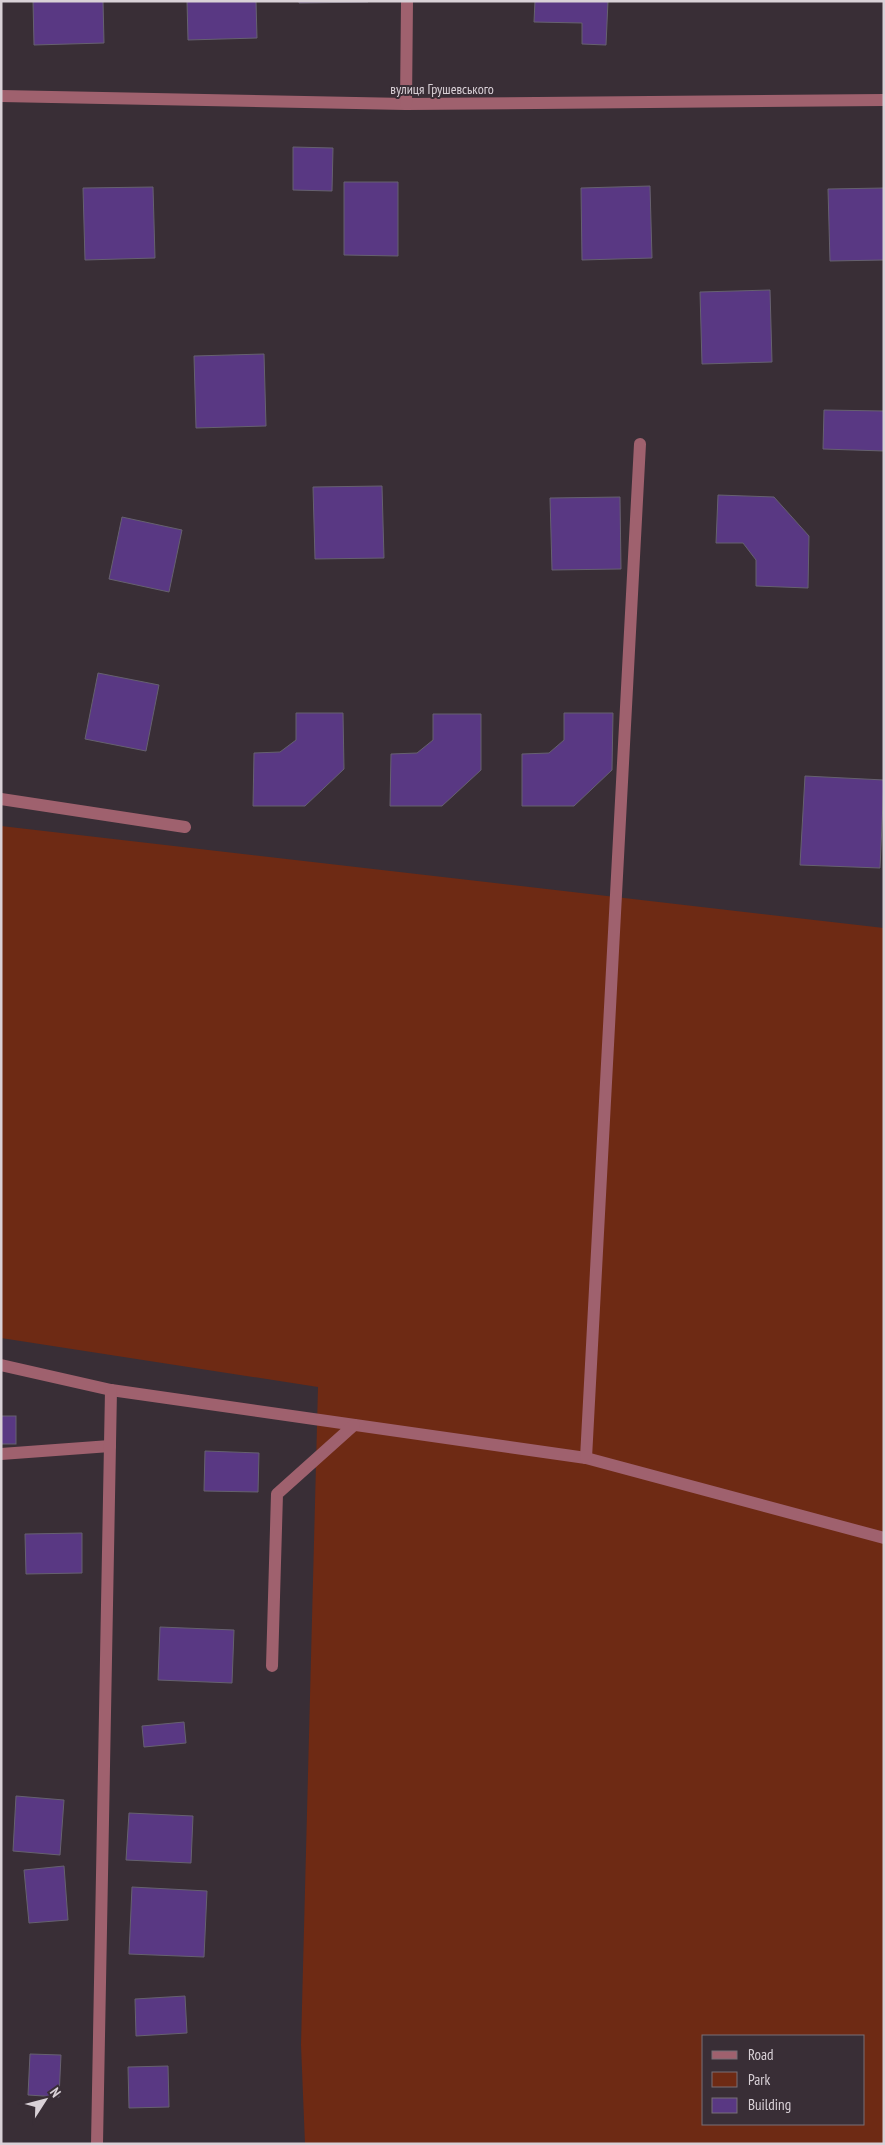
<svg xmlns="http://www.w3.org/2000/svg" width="885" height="2145" font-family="'PT Sans Narrow',sans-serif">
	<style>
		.green { fill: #6e2a14; fill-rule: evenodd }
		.building { fill: #593883; stroke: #66616f }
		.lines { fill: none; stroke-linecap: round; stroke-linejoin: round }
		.minor { stroke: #9f616e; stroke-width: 12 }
		.labels { text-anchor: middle; stroke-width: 4; stroke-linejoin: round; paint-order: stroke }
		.street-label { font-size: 14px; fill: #d9d1d7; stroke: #392e36 }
	</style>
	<rect width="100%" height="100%" fill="#392e36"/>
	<path class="green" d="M 1,826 L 884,928 L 884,2144 L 305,2144 L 301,2045 L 318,1387 L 1,1338 ZM 704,2036 L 864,2036 L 864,2124 L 704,2124 Z"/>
	<g class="building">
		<path d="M 33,1 L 103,1 L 104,43 L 34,45 Z"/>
		<path d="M 187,1 L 256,1 L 257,38 L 188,40 Z"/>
		<path d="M 299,1 L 368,1 L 368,2 L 299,3 Z"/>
		<path d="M 535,1 L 608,1 L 606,45 L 582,44 L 582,23 L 534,22 Z"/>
		<path d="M 293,147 L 333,148 L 332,191 L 293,190 Z"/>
		<path d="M 344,182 L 398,182 L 398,256 L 344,255 Z"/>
		<path d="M 650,186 L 652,258 L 582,260 L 581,188 Z"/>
		<path d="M 153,187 L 155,258 L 85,260 L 83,188 Z"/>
		<path d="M 884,188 L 884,260 L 830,261 L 828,189 Z"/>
		<path d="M 770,290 L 772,362 L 702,364 L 700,292 Z"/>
		<path d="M 264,354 L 266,426 L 196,428 L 194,356 Z"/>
		<path d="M 824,410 L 884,411 L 884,451 L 823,449 Z"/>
		<path d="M 382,486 L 384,558 L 315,559 L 313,487 Z"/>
		<path d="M 718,495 L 774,497 L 809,536 L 808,588 L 756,586 L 756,560 L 743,543 L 716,543 Z"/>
		<path d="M 620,497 L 621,569 L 552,570 L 550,498 Z"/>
		<path d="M 122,517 L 182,530 L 169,592 L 109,579 Z"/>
		<path d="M 98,673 L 159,685 L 146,751 L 85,739 Z"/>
		<path d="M 296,713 L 343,713 L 344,769 L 305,806 L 253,806 L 254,753 L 280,752 L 296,740 Z"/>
		<path d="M 564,713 L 613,713 L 612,770 L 574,806 L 522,806 L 522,754 L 549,753 L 564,740 Z"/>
		<path d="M 433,714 L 481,714 L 481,770 L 442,806 L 390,806 L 391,754 L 417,753 L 433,740 Z"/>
		<path d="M 805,776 L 884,780 L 880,868 L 800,865 Z"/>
		<rect x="1" y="1416" width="15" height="28"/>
		<path d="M 205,1451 L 259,1453 L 258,1492 L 204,1491 Z"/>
		<path d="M 82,1533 L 82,1573 L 26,1574 L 25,1534 Z"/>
		<path d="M 160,1627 L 234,1630 L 232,1683 L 158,1680 Z"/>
		<path d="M 184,1722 L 186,1743 L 144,1747 L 142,1726 Z"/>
		<path d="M 16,1796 L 64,1800 L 60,1855 L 13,1851 Z"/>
		<path d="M 129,1813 L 193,1816 L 191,1863 L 126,1860 Z"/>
		<path d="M 64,1866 L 68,1920 L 29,1923 L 24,1870 Z"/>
		<path d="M 132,1887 L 207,1891 L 204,1957 L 129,1954 Z"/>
		<path d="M 185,1996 L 187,2033 L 136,2036 L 135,1999 Z"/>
		<path d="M 30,2054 L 61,2055 L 59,2097 L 28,2095 Z"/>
		<path d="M 168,2066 L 169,2107 L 129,2108 L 128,2067 Z"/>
	</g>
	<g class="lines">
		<g class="minor">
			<path d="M 1,96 L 406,104 L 884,100"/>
			<path d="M 406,104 L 407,1"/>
			<path d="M 1,799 L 185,827"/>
			<path d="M 1,1365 L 111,1390 L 586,1458 L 884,1538"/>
			<path d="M 1,1454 L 110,1446"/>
			<path d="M 586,1458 L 640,444"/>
			<path d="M 272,1666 L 277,1494 L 354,1425"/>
			<path d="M 97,2144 L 111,1390"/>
		</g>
	</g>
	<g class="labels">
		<g class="street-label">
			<text x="442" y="94">вулиця Грушевського</text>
		</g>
	</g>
	<rect width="885" height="2145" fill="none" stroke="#d9d1d7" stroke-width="5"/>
	<rect x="702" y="2035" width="162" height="90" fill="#392e36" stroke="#796f76"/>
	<rect x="712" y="2051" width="25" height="8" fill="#9f616e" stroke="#796f76"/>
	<text x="748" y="2060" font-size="15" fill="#d9d1d7">Road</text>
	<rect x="712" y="2072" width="25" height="15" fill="#6e2a14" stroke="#796f76"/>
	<text x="748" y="2085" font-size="15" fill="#d9d1d7">Park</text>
	<rect x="712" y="2098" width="25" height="15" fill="#593883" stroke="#796f76"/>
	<text x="748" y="2110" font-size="15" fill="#d9d1d7">Building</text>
	<g transform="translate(45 2100) rotate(54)" stroke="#392e36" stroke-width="4" paint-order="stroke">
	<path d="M0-4L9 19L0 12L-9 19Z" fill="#d9d1d7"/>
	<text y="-8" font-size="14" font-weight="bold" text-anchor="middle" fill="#d9d1d7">N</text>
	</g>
</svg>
